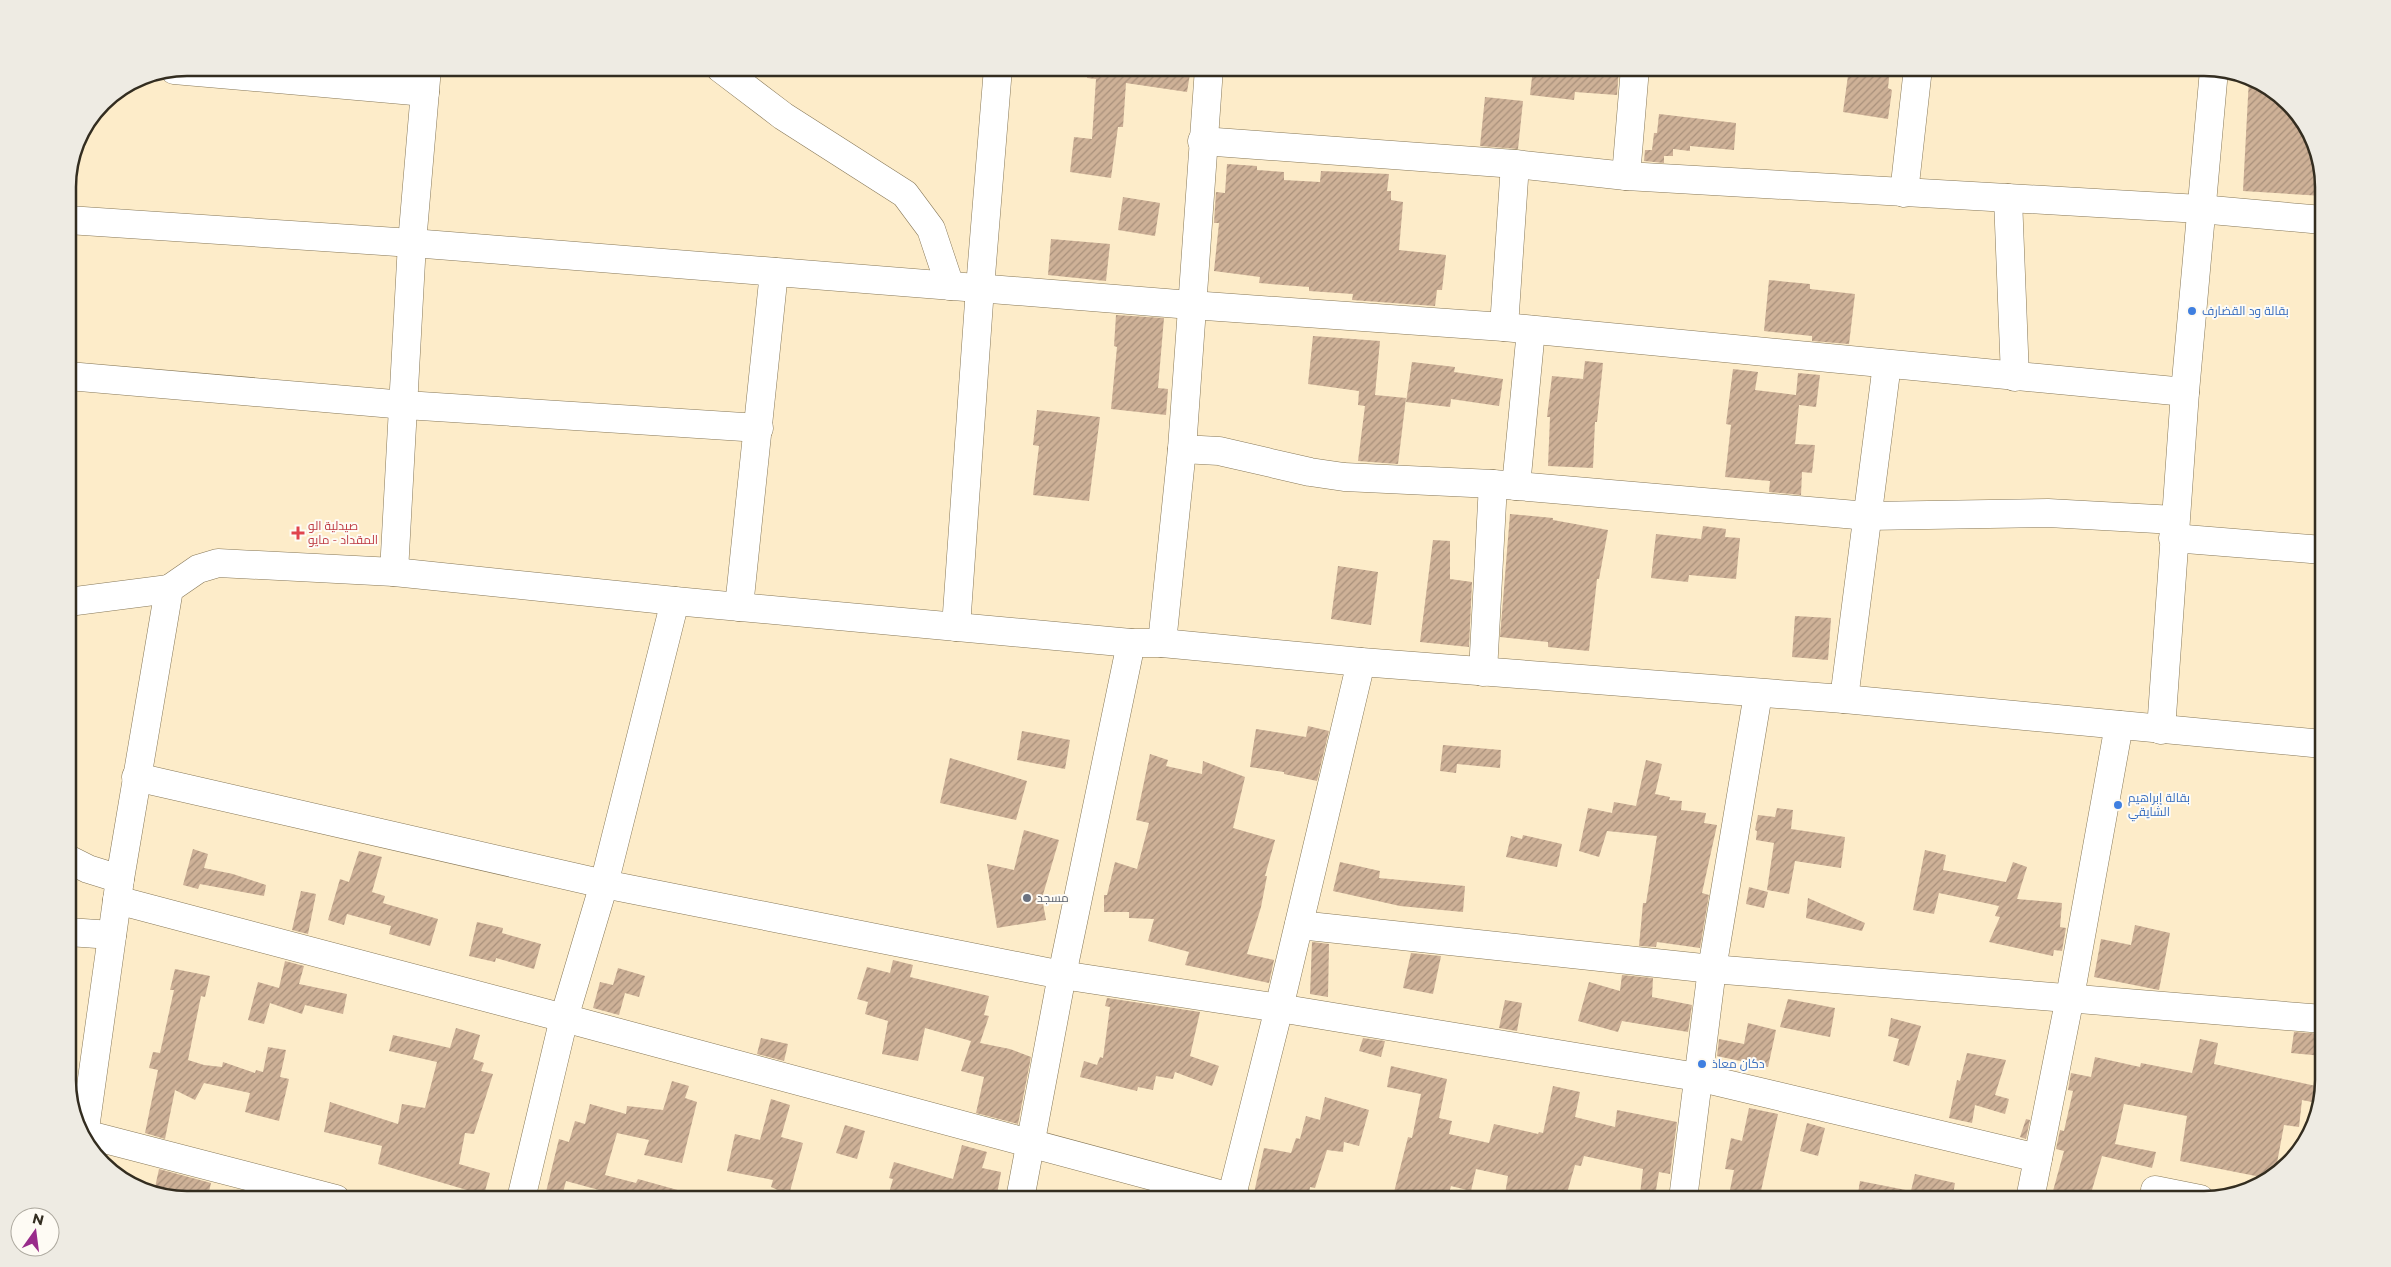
<svg xmlns="http://www.w3.org/2000/svg" width="2391" height="1267" font-family="Montserrat,Cairo,sans-serif">
	<style>
		.building { fill: url(#building-hatch) }
		.lines { fill: none; stroke-linecap: round; stroke-linejoin: round }
		.minor-casing { stroke: #877858; stroke-width: 29 }
		.minor { stroke: #fff; stroke-width: 28 }
		.shop-dot { fill: #3f7fe0; stroke: #fefbf4; stroke-width: 2 }
		.health-dot { fill: #e0444e; stroke: #fefbf4; stroke-width: 2 }
		.worship-dot { fill: #6b7280; stroke: #fefbf4; stroke-width: 2 }
		.labels { text-anchor: middle; stroke-width: 4; stroke-linejoin: round; paint-order: stroke }
		.shop-label { font-size: 12px; fill: #366cbe; stroke: #fefbf4; text-anchor: start }
		.health-label { font-size: 12px; fill: #be3a42; stroke: #fefbf4; text-anchor: start }
		.worship-label { font-size: 12px; fill: #5b616d; stroke: #fefbf4; text-anchor: start }
		.rim { fill: none; stroke: #332d20; stroke-width: 2.5 }
	</style>
	<defs>
		<pattern id="building-hatch" width="6" height="6" patternUnits="userSpaceOnUse" patternTransform="scale(1.25)"><rect width="6" height="6" fill="#ceb197"/><path d="M-1 1l2-2M0 6l6-6M5 7l2-2" fill="none" stroke="#a8907b"/></pattern>
	</defs>
	<rect width="100%" height="100%" fill="#fdecc9"/>
	<g class="building">
		<path d="M 1088,68 L 1191,68 L 1187,92 L 1126,83 L 1123,127 L 1118,127 L 1111,178 L 1070,172 L 1074,137 L 1092,139 L 1096,79 L 1087,78 Z"/>
		<path d="M 1533,68 L 1619,68 L 1617,95 L 1575,92 L 1574,100 L 1530,95 Z"/>
		<path d="M 1849,68 L 1890,70 L 1888,88 L 1892,90 L 1888,119 L 1843,112 Z"/>
		<path d="M 2249,78 L 2257,80 L 2303,121 L 2323,180 L 2323,196 L 2243,191 Z"/>
		<path d="M 1485,97 L 1523,101 L 1518,149 L 1480,146 Z"/>
		<path d="M 1659,114 L 1736,123 L 1734,150 L 1690,146 L 1690,151 L 1673,149 L 1673,156 L 1664,156 L 1664,163 L 1644,161 L 1645,150 L 1652,150 L 1654,133 L 1657,133 Z"/>
		<path d="M 1227,164 L 1257,166 L 1257,170 L 1284,172 L 1284,180 L 1320,182 L 1321,171 L 1389,174 L 1387,191 L 1391,191 L 1391,200 L 1403,202 L 1399,250 L 1446,255 L 1442,290 L 1437,290 L 1435,306 L 1352,300 L 1353,294 L 1309,291 L 1309,287 L 1259,283 L 1260,277 L 1214,271 L 1219,223 L 1214,223 L 1216,192 L 1225,193 Z"/>
		<path d="M 1123,197 L 1160,203 L 1155,236 L 1118,230 Z"/>
		<path d="M 1051,239 L 1110,244 L 1106,281 L 1048,275 Z"/>
		<path d="M 1769,280 L 1810,284 L 1810,289 L 1855,294 L 1849,344 L 1812,341 L 1812,336 L 1764,331 Z"/>
		<path d="M 1116,315 L 1164,318 L 1158,388 L 1168,389 L 1166,415 L 1111,409 L 1117,347 L 1114,346 Z"/>
		<path d="M 1313,336 L 1380,341 L 1375,395 L 1406,398 L 1398,464 L 1358,461 L 1365,406 L 1358,405 L 1359,391 L 1308,384 Z"/>
		<path d="M 1585,361 L 1603,363 L 1597,422 L 1595,422 L 1593,468 L 1548,466 L 1550,417 L 1547,417 L 1552,376 L 1583,379 Z"/>
		<path d="M 1412,362 L 1455,367 L 1454,372 L 1503,379 L 1499,406 L 1451,399 L 1450,407 L 1406,402 Z"/>
		<path d="M 1733,369 L 1758,372 L 1755,390 L 1796,395 L 1798,373 L 1820,375 L 1816,407 L 1799,405 L 1795,444 L 1815,445 L 1812,473 L 1802,472 L 1801,495 L 1769,492 L 1770,481 L 1725,477 L 1731,425 L 1726,424 Z"/>
		<path d="M 1037,410 L 1100,417 L 1089,501 L 1033,495 L 1039,446 L 1033,445 Z"/>
		<path d="M 1510,514 L 1553,518 L 1553,520 L 1608,530 L 1599,579 L 1597,579 L 1589,651 L 1548,647 L 1548,642 L 1500,637 Z"/>
		<path d="M 1703,526 L 1726,529 L 1725,537 L 1740,538 L 1736,579 L 1689,575 L 1688,582 L 1651,578 L 1656,534 L 1701,539 Z"/>
		<path d="M 1433,540 L 1450,541 L 1450,579 L 1472,582 L 1469,647 L 1420,642 Z"/>
		<path d="M 1338,566 L 1378,572 L 1371,625 L 1331,619 Z"/>
		<path d="M 1795,616 L 1831,618 L 1828,660 L 1792,657 Z"/>
		<path d="M 1308,726 L 1329,731 L 1317,781 L 1284,774 L 1284,772 L 1250,767 L 1256,729 L 1306,737 Z"/>
		<path d="M 1022,731 L 1070,740 L 1065,769 L 1017,760 Z"/>
		<path d="M 1443,745 L 1501,750 L 1500,768 L 1457,764 L 1456,773 L 1440,771 Z"/>
		<path d="M 1150,754 L 1168,760 L 1166,766 L 1202,774 L 1203,761 L 1245,777 L 1233,828 L 1275,840 L 1265,876 L 1267,876 L 1261,907 L 1247,954 L 1274,960 L 1269,983 L 1185,965 L 1189,952 L 1148,941 L 1154,919 L 1129,918 L 1129,912 L 1104,912 L 1104,895 L 1107,895 L 1115,862 L 1137,869 L 1149,823 L 1136,820 Z"/>
		<path d="M 950,758 L 1027,781 L 1016,820 L 940,803 Z"/>
		<path d="M 1646,760 L 1662,764 L 1655,794 L 1670,797 L 1669,800 L 1682,801 L 1681,810 L 1706,813 L 1704,823 L 1717,825 L 1702,893 L 1709,895 L 1700,948 L 1657,942 L 1656,947 L 1639,946 L 1643,903 L 1646,903 L 1657,836 L 1607,831 L 1599,857 L 1579,851 L 1588,808 L 1612,813 L 1614,802 L 1636,806 Z"/>
		<path d="M 1777,808 L 1793,810 L 1791,829 L 1845,837 L 1841,868 L 1795,861 L 1789,894 L 1767,890 L 1774,843 L 1756,840 L 1757,831 L 1755,830 L 1758,815 L 1775,817 Z"/>
		<path d="M 1024,830 L 1059,840 L 1042,898 L 1046,920 L 997,928 L 987,864 L 1014,870 Z"/>
		<path d="M 1523,835 L 1562,844 L 1557,867 L 1506,857 L 1511,836 L 1522,839 Z"/>
		<path d="M 193,849 L 208,854 L 204,868 L 233,874 L 266,885 L 264,896 L 200,884 L 198,889 L 183,885 Z"/>
		<path d="M 1925,850 L 1946,855 L 1943,870 L 2006,882 L 2013,862 L 2027,867 L 2017,899 L 2062,903 L 2060,927 L 2066,928 L 2062,951 L 2054,950 L 2053,956 L 1989,942 L 2000,917 L 1995,916 L 1999,906 L 1939,893 L 1934,914 L 1913,910 Z"/>
		<path d="M 359,851 L 382,857 L 372,892 L 385,896 L 383,903 L 438,919 L 430,946 L 389,934 L 391,926 L 347,914 L 344,925 L 328,920 L 340,879 L 349,882 Z"/>
		<path d="M 1340,862 L 1380,871 L 1379,878 L 1465,886 L 1463,912 L 1400,906 L 1333,891 Z"/>
		<path d="M 1749,887 L 1768,892 L 1764,908 L 1746,904 Z"/>
		<path d="M 301,891 L 316,894 L 308,934 L 292,930 Z"/>
		<path d="M 1808,898 L 1865,923 L 1862,931 L 1806,918 Z"/>
		<path d="M 477,922 L 503,928 L 502,933 L 541,944 L 534,969 L 496,958 L 495,962 L 469,956 Z"/>
		<path d="M 2135,925 L 2170,933 L 2159,990 L 2094,977 L 2101,939 L 2131,945 Z"/>
		<path d="M 1312,942 L 1329,944 L 1328,997 L 1310,994 Z"/>
		<path d="M 1411,953 L 1441,956 L 1433,994 L 1403,988 Z"/>
		<path d="M 893,960 L 913,965 L 910,977 L 989,996 L 984,1015 L 989,1016 L 980,1043 L 1010,1049 L 1031,1057 L 1018,1124 L 976,1113 L 984,1077 L 961,1071 L 971,1041 L 925,1028 L 918,1061 L 882,1054 L 888,1021 L 865,1014 L 868,1002 L 857,999 L 867,967 L 890,973 Z"/>
		<path d="M 285,961 L 304,966 L 299,984 L 347,994 L 343,1014 L 305,1005 L 302,1014 L 270,1003 L 264,1024 L 248,1020 L 258,982 L 279,988 Z"/>
		<path d="M 618,968 L 645,976 L 639,997 L 625,993 L 619,1015 L 593,1008 L 600,982 L 613,985 Z"/>
		<path d="M 175,969 L 210,976 L 205,997 L 201,996 L 188,1060 L 204,1065 L 222,1067 L 223,1062 L 255,1073 L 256,1070 L 263,1072 L 268,1047 L 286,1050 L 280,1077 L 289,1079 L 279,1121 L 245,1112 L 250,1093 L 204,1083 L 195,1100 L 175,1090 L 165,1139 L 145,1133 L 158,1070 L 149,1068 L 153,1052 L 160,1053 L 174,990 L 170,990 Z"/>
		<path d="M 1622,975 L 1653,978 L 1652,997 L 1692,1005 L 1688,1032 L 1622,1021 L 1618,1032 L 1578,1021 L 1589,982 L 1620,991 Z"/>
		<path d="M 1107,998 L 1200,1012 L 1190,1056 L 1219,1066 L 1212,1086 L 1175,1072 L 1173,1079 L 1156,1076 L 1153,1090 L 1138,1087 L 1137,1091 L 1080,1077 L 1084,1061 L 1097,1065 L 1100,1057 L 1103,1058 L 1110,1007 L 1105,1006 Z"/>
		<path d="M 1788,999 L 1835,1008 L 1830,1037 L 1780,1027 Z"/>
		<path d="M 1505,1000 L 1522,1003 L 1517,1031 L 1499,1028 Z"/>
		<path d="M 1891,1018 L 1921,1026 L 1909,1066 L 1893,1061 L 1899,1039 L 1888,1036 Z"/>
		<path d="M 1748,1023 L 1776,1030 L 1768,1067 L 1717,1056 L 1719,1039 L 1744,1044 Z"/>
		<path d="M 456,1028 L 480,1035 L 473,1059 L 484,1063 L 481,1071 L 493,1074 L 474,1134 L 465,1133 L 459,1164 L 490,1173 L 484,1195 L 378,1164 L 382,1146 L 324,1132 L 330,1102 L 398,1124 L 402,1104 L 425,1108 L 437,1062 L 389,1051 L 393,1035 L 450,1048 Z"/>
		<path d="M 2294,1032 L 2323,1034 L 2323,1056 L 2291,1053 Z"/>
		<path d="M 761,1038 L 788,1044 L 784,1061 L 757,1054 Z"/>
		<path d="M 1363,1038 L 1385,1041 L 1381,1057 L 1359,1051 Z"/>
		<path d="M 2200,1039 L 2218,1043 L 2214,1064 L 2316,1086 L 2312,1102 L 2302,1100 L 2299,1127 L 2284,1125 L 2275,1174 L 2271,1179 L 2180,1161 L 2187,1116 L 2124,1104 L 2115,1144 L 2156,1152 L 2152,1168 L 2102,1156 L 2089,1200 L 2053,1191 L 2064,1151 L 2056,1149 L 2060,1130 L 2064,1131 L 2073,1091 L 2068,1090 L 2071,1073 L 2091,1077 L 2095,1057 L 2140,1067 L 2141,1063 L 2192,1073 Z"/>
		<path d="M 1967,1053 L 2006,1060 L 1995,1095 L 2009,1099 L 2005,1114 L 1975,1105 L 1972,1123 L 1949,1118 L 1957,1080 L 1960,1081 Z"/>
		<path d="M 1391,1066 L 1447,1079 L 1439,1118 L 1452,1121 L 1449,1134 L 1489,1143 L 1494,1124 L 1538,1134 L 1539,1132 L 1543,1133 L 1553,1086 L 1580,1092 L 1575,1117 L 1615,1127 L 1617,1110 L 1677,1122 L 1670,1174 L 1659,1172 L 1655,1196 L 1640,1194 L 1643,1169 L 1584,1156 L 1581,1166 L 1575,1165 L 1565,1200 L 1504,1200 L 1508,1176 L 1476,1169 L 1471,1191 L 1451,1186 L 1447,1200 L 1392,1200 L 1408,1137 L 1412,1138 L 1421,1094 L 1387,1087 Z"/>
		<path d="M 672,1081 L 689,1086 L 685,1098 L 697,1102 L 682,1163 L 644,1155 L 649,1140 L 617,1133 L 605,1175 L 636,1183 L 638,1179 L 692,1194 L 691,1200 L 620,1200 L 621,1196 L 566,1181 L 561,1200 L 544,1200 L 559,1139 L 569,1142 L 575,1121 L 585,1124 L 590,1104 L 626,1114 L 627,1106 L 663,1110 Z"/>
		<path d="M 1325,1097 L 1369,1110 L 1359,1146 L 1344,1142 L 1343,1152 L 1327,1150 L 1315,1188 L 1310,1187 L 1308,1200 L 1278,1200 L 1278,1198 L 1254,1193 L 1264,1148 L 1291,1153 L 1296,1138 L 1300,1139 L 1306,1116 L 1320,1120 Z"/>
		<path d="M 771,1099 L 790,1105 L 781,1137 L 803,1143 L 789,1195 L 771,1187 L 773,1180 L 727,1171 L 735,1134 L 760,1140 Z"/>
		<path d="M 1749,1108 L 1778,1114 L 1759,1200 L 1728,1200 L 1734,1170 L 1725,1169 L 1731,1138 L 1742,1141 Z"/>
		<path d="M 2026,1119 L 2030,1120 L 2026,1139 L 2020,1137 Z"/>
		<path d="M 1807,1123 L 1825,1128 L 1818,1156 L 1800,1151 Z"/>
		<path d="M 845,1125 L 865,1131 L 857,1159 L 836,1153 Z"/>
		<path d="M 962,1145 L 987,1152 L 982,1168 L 1001,1172 L 996,1200 L 887,1200 L 893,1179 L 889,1178 L 894,1162 L 953,1179 Z"/>
		<path d="M 159,1169 L 211,1183 L 207,1200 L 188,1200 L 154,1192 Z"/>
		<path d="M 1915,1174 L 1955,1183 L 1952,1200 L 1857,1200 L 1860,1181 L 1911,1191 Z"/>
	</g>
	<g class="lines">
		<defs>
			<g id="minor">
				<path d="M 720,68 L 783,116 L 905,194 L 931,229 L 950,286"/>
				<path d="M 174,70 L 425,92"/>
				<path d="M 1202,141 L 1515,164 L 1626,176 L 2200,209 L 2323,220"/>
				<path d="M 1626,176 L 1635,68"/>
				<path d="M 1904,193 L 1918,68"/>
				<path d="M 2008,198 L 2015,377"/>
				<path d="M 68,220 L 412,243 L 1191,305 L 1504,327 L 2185,392"/>
				<path d="M 1504,327 L 1515,164"/>
				<path d="M 68,376 L 405,405 L 759,428"/>
				<path d="M 1182,449 L 1219,451 L 1310,472 L 1344,477 L 1493,484 L 1868,516 L 2048,513 L 2175,520"/>
				<path d="M 1516,486 L 1531,330"/>
				<path d="M 2173,538 L 2323,550"/>
				<path d="M 394,572 L 412,243 L 427,68"/>
				<path d="M 68,602 L 169,589"/>
				<path d="M 739,607 L 774,272"/>
				<path d="M 956,627 L 980,288 L 998,68"/>
				<path d="M 1162,643 L 1182,449 L 1209,68"/>
				<path d="M 1483,672 L 1493,484"/>
				<path d="M 1844,699 L 1887,364"/>
				<path d="M 2161,730 L 2185,392 L 2214,70"/>
				<path d="M 136,777 L 604,884 L 1062,975 L 1279,1008 L 1697,1077 L 2038,1158"/>
				<path d="M 68,859 L 88,869 L 120,879"/>
				<path d="M 117,900 L 564,1018 L 1238,1199"/>
				<path d="M 1299,925 L 1712,969 L 2323,1019"/>
				<path d="M 68,932 L 112,935"/>
				<path d="M 85,1134 L 336,1199"/>
				<path d="M 84,1136 L 120,879 L 169,589 L 198,569 L 218,563 L 394,572 L 675,601 L 1131,643 L 1162,643 L 1361,662 L 1844,699 L 2323,744"/>
				<path d="M 2155,1190 L 2200,1199"/>
				<path d="M 521,1199 L 564,1018 L 604,884 L 675,601"/>
				<path d="M 1020,1199 L 1062,975 L 1131,643"/>
				<path d="M 1231,1199 L 1279,1008 L 1361,662"/>
				<path d="M 1683,1199 L 1712,969 L 1758,694"/>
				<path d="M 2030,1199 L 2070,997 L 2119,725"/>
			</g>
		</defs>
		<use href="#minor" class="minor-casing"/>
		<use href="#minor" class="minor"/>
	</g>
	<g class="shop-dot">
		<circle cx="2192" cy="311" r="5"/>
		<circle cx="2118" cy="805" r="5"/>
		<circle cx="1702" cy="1064" r="5"/>
	</g>
	<path class="health-dot" d="M295.5 525.5h5v5h5v5h-5v5h-5v-5h-5v-5h5z"/>
	<circle class="worship-dot" cx="1027" cy="898" r="5"/>
	<g class="labels">
		<g class="shop-label">
			<text x="2202" y="315">بقالة ود القضارف</text>
			<text x="2128" y="802">بقالة إبراهيم<tspan x="2128" dy="14">الشايقي</tspan></text>
			<text x="1712" y="1068">دكان معاذ</text>
		</g>
		<g class="health-label">
			<text x="308" y="530">صيدلية الو<tspan x="308" dy="14">المقداد - مايو</tspan></text>
		</g>
		<g class="worship-label">
			<text x="1037" y="902">مسجد</text>
		</g>
	</g>
	<path d="M0 0H2391V1267H0ZM187 76H2204A111 111 0 0 1 2315 187V1080A111 111 0 0 1 2204 1191H187A111 111 0 0 1 76 1080V187A111 111 0 0 1 187 76Z" fill="#eeebe3" fill-rule="evenodd"/>
	<path class="rim" d="M187 76H2204A111 111 0 0 1 2315 187V1080A111 111 0 0 1 2204 1191H187A111 111 0 0 1 76 1080V187A111 111 0 0 1 187 76Z"/>
	<g transform="translate(35 1232) rotate(14)"><circle r="24" fill="#fefbf4" stroke="#ada99f"/>
	<path d="M0-4L9 19L0 12L-9 19Z" fill="#992b8b"/>
	<text y="-8" font-size="14" font-weight="bold" text-anchor="middle" fill="#332d20">N</text>
	</g>
</svg>
